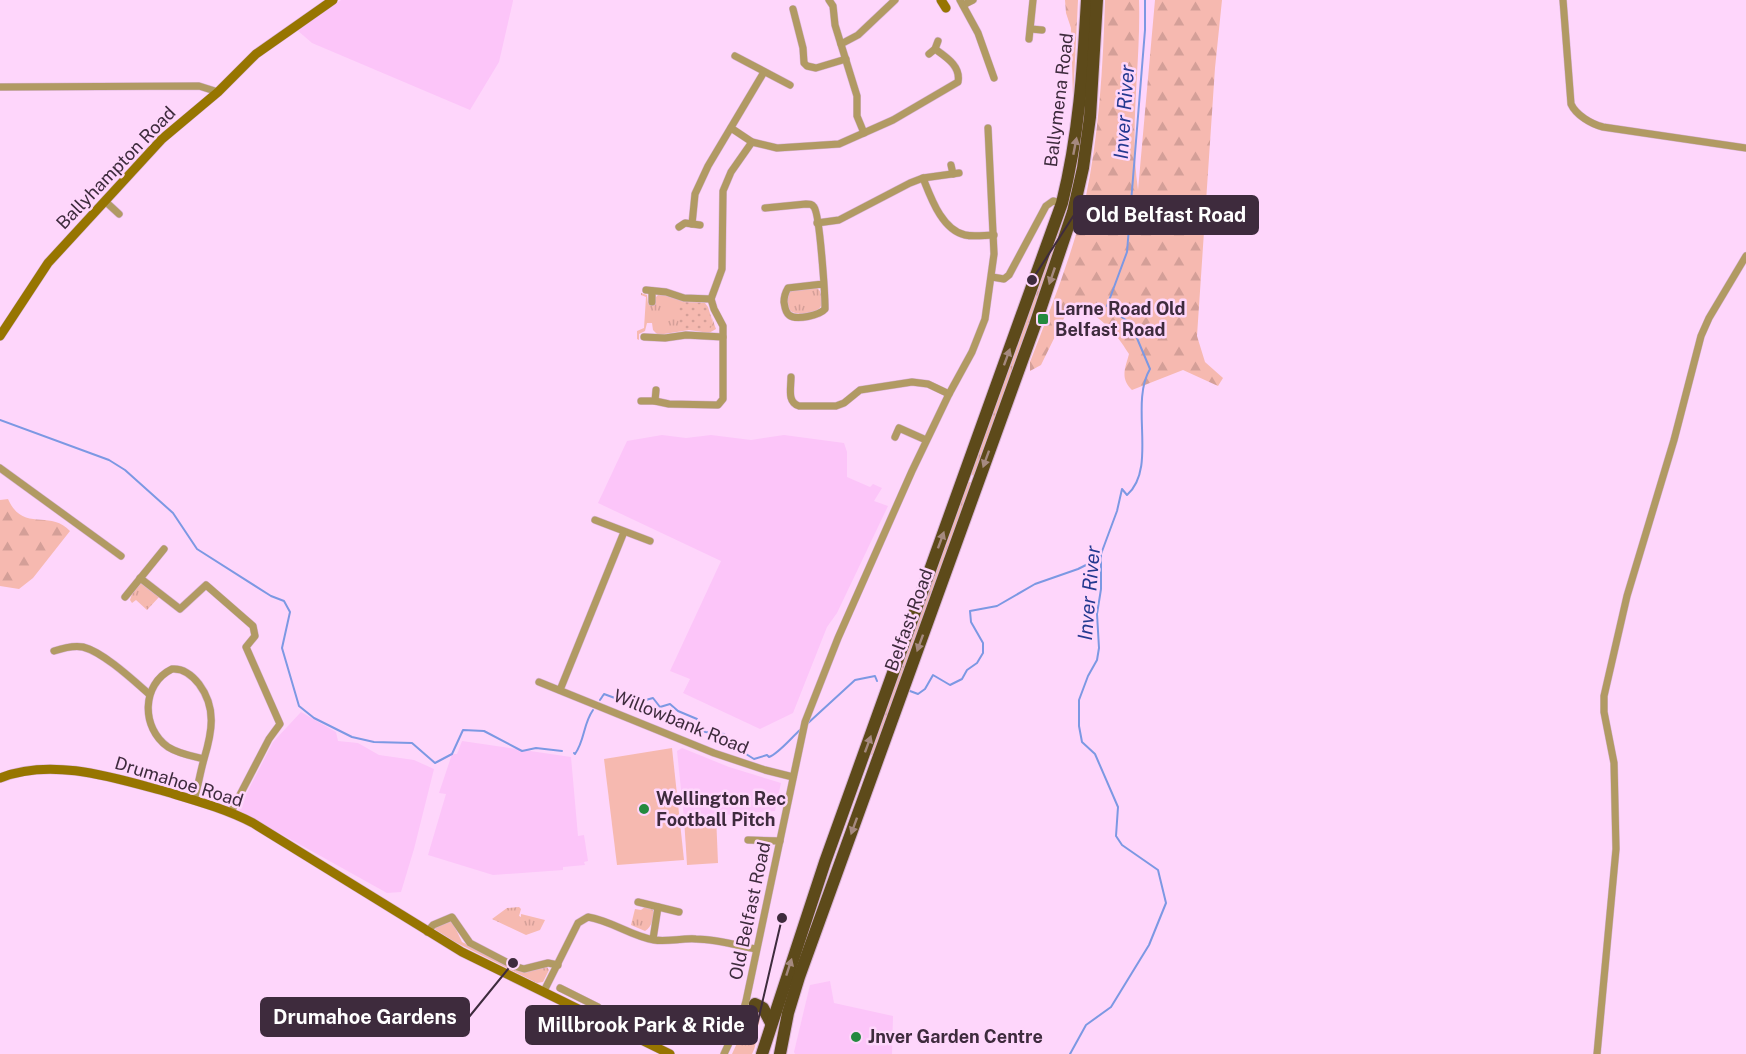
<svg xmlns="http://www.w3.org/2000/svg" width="1746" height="1054" font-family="'Public Sans',sans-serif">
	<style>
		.built { fill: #fcc5f9 }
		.grass { fill: url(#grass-tufts) }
		.forest { fill: url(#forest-firs) }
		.park { fill: url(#park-dots) }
		.pitch { fill: #f6b9b0 }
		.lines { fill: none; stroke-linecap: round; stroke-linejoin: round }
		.stream { stroke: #7c98e3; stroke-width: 2 }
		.street-casing { stroke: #d8b4d5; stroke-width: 8 }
		.secondary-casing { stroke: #d8b4d5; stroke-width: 10 }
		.highway-casing { stroke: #d8b4d5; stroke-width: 14 }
		.street { stroke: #b19a63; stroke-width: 7 }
		.secondary { stroke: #977500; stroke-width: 9 }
		.highway { stroke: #5d4a1a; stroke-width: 12 }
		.oneway { fill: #a5897f }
		.poi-dot { fill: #248a3f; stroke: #fed6fb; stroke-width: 2 }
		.labels { text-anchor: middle; stroke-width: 5; stroke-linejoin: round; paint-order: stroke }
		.street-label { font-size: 18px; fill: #3e2b3d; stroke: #fed6fb }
		.poi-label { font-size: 18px; font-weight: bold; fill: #3e2b3d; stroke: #fed6fb; text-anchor: start }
		.water-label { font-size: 20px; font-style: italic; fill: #243990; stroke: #fed6fb }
		.leader { fill: none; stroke: #3e2b3d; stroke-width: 2 }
		.callout-dot { fill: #3e2b3d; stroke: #fed6fb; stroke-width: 2 }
		.callout { fill: #3e2b3d; stroke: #3e2b3d; stroke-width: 2 }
		.callout-label { font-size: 20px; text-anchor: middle; font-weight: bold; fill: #fff }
	</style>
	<defs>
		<pattern id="grass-tufts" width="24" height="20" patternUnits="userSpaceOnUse" patternTransform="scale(1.5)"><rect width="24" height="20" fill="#f6b9b0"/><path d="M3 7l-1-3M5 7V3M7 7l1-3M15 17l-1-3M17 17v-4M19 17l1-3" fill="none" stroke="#d49f98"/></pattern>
		<pattern id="forest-firs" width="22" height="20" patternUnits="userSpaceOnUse" patternTransform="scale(1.5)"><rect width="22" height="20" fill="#f6b9b0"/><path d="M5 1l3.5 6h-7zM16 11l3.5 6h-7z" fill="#d49f98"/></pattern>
		<pattern id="park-dots" width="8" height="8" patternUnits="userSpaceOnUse" patternTransform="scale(1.5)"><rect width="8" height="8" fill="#f6b9b0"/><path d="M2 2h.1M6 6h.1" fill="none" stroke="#d49f98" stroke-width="1.8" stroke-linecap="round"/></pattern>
	</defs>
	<rect width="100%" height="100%" fill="#fed6fb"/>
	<g class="built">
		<path d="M 341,0 L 513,0 L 513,1 L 499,62 L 470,110 L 312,43 L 297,30 Z"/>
		<path d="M 662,435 L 686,438 L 711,435 L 751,440 L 784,435 L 844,443 L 847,452 L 847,477 L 870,487 L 873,484 L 882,488 L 874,501 L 888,506 L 837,613 L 827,627 L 793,713 L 760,729 L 683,693 L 690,679 L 670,671 L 721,561 L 598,503 L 627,441 Z"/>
		<path d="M 301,712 L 336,732 L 338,741 L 358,743 L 379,755 L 414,760 L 434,769 L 414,849 L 401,892 L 387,893 L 238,810 L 273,742 Z"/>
		<path d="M 462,741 L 571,757 L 578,836 L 584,835 L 588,861 L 584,862 L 585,865 L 563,867 L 563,870 L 493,875 L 428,855 L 446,794 L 439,793 L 452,754 L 457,754 Z"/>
		<path d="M 682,748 L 729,767 L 781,783 L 775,811 L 684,818 L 677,751 Z"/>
		<path d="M 830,981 L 834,1003 L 893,1016 L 892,1054 L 795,1054 L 794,1052 L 810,985 Z"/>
	</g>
	<g class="grass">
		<path d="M 1067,200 L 1071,200 L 1064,229 L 976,475 L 974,477 L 970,472 Z"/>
		<path d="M 816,287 C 821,291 821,293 822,300 C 823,315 800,317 790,311 L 787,305 L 789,291 Z"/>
		<path d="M 641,293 L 647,295 L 648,304 L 654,304 L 655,298 L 659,294 L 699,300 L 701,303 L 682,302 L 682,329 L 713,323 L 711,315 L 716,329 L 709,333 L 689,330 L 658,335 L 653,330 L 652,323 L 647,323 L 645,331 L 639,334 L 639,340 L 637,339 L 637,331 L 644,328 L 646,297 L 641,295 Z"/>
		<path d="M 970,482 L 973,484 L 876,754 L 872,755 L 870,754 L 967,483 Z"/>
		<path d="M 142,582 L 160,596 L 147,610 L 136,600 L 132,603 L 130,600 L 132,594 Z"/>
		<path d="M 519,907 L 521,909 L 519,916 L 508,910 L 521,917 L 521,914 L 545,920 L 540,930 L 526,935 L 492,919 L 507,908 Z"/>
		<path d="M 645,907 L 652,908 C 656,915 652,927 645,931 L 631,925 L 635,909 L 641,910 Z"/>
		<path d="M 448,920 L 452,921 L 462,942 L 519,970 L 547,967 L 549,970 L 543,982 L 537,983 L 455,942 L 433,928 Z"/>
		<path d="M 757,1011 L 760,1014 C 761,1022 757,1027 756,1034 C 756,1042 756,1046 752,1054 L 732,1054 L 750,1015 Z"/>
	</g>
	<g class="forest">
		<path d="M 1065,0 L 1078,0 L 1073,99 L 1071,28 L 1066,13 Z"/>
		<path d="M 1105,0 L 1139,0 C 1141,63 1129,127 1138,190 L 1155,0 L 1222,0 L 1215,68 L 1197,336 L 1205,362 L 1223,378 L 1218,386 L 1183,370 L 1132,390 C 1120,378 1125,369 1129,354 C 1114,330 1103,320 1079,305 L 1068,310 L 1041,365 L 1030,371 L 1030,362 C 1050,310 1072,256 1085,201 C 1099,135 1103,68 1105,0 Z"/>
		<path d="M 8,499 C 23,533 50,509 70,531 L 33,578 L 19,589 L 0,586 L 0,500 Z"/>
	</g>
	<path class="park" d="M 682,302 L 705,303 L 708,307 L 713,323 L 710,329 L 681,329 C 677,322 677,309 682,302 Z"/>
	<g class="pitch">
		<path d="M 672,748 L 684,860 L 617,865 L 604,759 Z"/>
		<path d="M 716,815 L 718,863 L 687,865 L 684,818 Z"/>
	</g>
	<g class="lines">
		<g class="stream">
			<path d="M 0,420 L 109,460 L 125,470 L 173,513 L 197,549 L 271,596 L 284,601 L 290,612 L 282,648 L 299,706 L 314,718 L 352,737 L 374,742 L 412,743 L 435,763 L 452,754 L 463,730 L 484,731 L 522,751 L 536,748 L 562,751"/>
			<path d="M 910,691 L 918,694 L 925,689 L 933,675 L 950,685 L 962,679 L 967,670 L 977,663 L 983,653 L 983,643 L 971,622 L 970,611 L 997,606 L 1035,584 L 1078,569 L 1094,561 L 1101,560"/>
			<path d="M 600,700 L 604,694 L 631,704 L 653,698 L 660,707 L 670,704 L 678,711 L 697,719 L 705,732 L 724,734 L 738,749 L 754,759 L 767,755 L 769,757 C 778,754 792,737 800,730"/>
			<path d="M 807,724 L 855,680 L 875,676 L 877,681"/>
			<path d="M 574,753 L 575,754 C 585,740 583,724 593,710"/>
			<path d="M 1070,1054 L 1086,1025 L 1111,1007 L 1149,945 L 1166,903 L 1158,870 L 1122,845 L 1116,836 L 1118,807 L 1095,754 L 1082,742 L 1079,726 L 1079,700 L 1088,676 L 1097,660 L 1099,648 L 1097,614 L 1101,589 L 1101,554 L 1117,511 L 1122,489 L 1127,495 C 1158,468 1129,404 1150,369 L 1131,324 L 1107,306 L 1127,252 L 1145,30 L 1145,0"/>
		</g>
		<defs>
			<g id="street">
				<path d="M 829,0 L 833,6 L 835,25 L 857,96 L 857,116 L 864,133"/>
				<path d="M 960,0 L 978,33 L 994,78"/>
				<path d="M 1563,0 L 1571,104 C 1576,115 1591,124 1603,127 L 1746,148"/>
				<path d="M 963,5 L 973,0"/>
				<path d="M 793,9 L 803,48 L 804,63 L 807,66 L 816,68 L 846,59"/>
				<path d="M 1031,29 L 1042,30"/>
				<path d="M 1029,39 L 1033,0"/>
				<path d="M 841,44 L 858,35 L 895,0"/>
				<path d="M 929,54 L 935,49 L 938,41"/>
				<path d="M 735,56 L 790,85"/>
				<path d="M 0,87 L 199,86 L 218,92"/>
				<path d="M 731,128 L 752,142 L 777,148 L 839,144 L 893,120 L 958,82 C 961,66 946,57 935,49"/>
				<path d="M 951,165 L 953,174"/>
				<path d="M 923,178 C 931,198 942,230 965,235 C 974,237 985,235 994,235"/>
				<path d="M 106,202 L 119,214"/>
				<path d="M 765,208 L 806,204 C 810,204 812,204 814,207 C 820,215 825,295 825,309 C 820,315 796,321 789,315 C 785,312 785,307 784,302 C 784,296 785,293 788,288 L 823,284"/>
				<path d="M 817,223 L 839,220 L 910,183 L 923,178 L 959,173"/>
				<path d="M 692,224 L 695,194 L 708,166 L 764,72"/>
				<path d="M 679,227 L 685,223 L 700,225"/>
				<path d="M 992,277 L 1004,279 L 1009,275 L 1046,206 L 1053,201 L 1062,203"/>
				<path d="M 646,290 L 666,292 L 684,298 L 711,299"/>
				<path d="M 652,302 L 652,291"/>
				<path d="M 644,337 L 665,338 L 686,335 L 723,337"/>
				<path d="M 791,377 C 791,389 787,402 799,406 L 836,406 L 844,403 L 860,390 L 912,382 L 928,384 L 949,394"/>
				<path d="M 641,401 L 655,401 L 669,404 L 718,405 L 723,399 L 723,326 L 714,309 L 711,299 L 722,269 L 723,191 L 731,172 L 752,142"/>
				<path d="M 655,401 L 656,390"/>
				<path d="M 895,437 L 899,428 L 926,440"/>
				<path d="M 0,468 L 121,556"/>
				<path d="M 595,520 L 650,541"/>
				<path d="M 140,578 L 180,609 L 206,585 L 253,626 L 255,636 L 246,647 L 280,724 L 269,739 L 231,812"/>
				<path d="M 125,597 L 164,549"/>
				<path d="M 54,651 C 63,648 73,645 83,647 C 103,652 133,680 149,694"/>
				<path d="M 539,682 L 714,753 L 765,770 L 793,777"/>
				<path d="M 560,690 L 624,532"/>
				<path d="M 194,800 C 198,787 200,773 204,759 C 212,732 217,708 199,684 C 192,675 183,668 172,669 C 141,684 141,728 168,747 C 179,754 192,756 204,759"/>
				<path d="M 748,840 L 780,841"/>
				<path d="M 638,902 L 679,912"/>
				<path d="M 427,932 L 433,925 L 452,917 L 470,943 L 514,966 L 524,969 L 548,963 L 558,965"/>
				<path d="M 653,939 L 658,907"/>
				<path d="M 560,988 L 598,1007"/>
				<path d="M 544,991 L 578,923 L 588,917 C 612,921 631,936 654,940 C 668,942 682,938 696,939 C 715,939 736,945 755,949"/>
				<path d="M 724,1054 L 742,1015 L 746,1001 L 805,722 L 838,638 L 912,471 L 949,394 L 972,352 L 985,319 L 994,254 L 988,128"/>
				<path d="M 1597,1054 L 1616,849 L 1614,763 L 1604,712 L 1604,696 L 1627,596 L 1674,440 L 1701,336 L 1709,318 L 1746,256"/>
			</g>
			<g id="secondary">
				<path d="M 941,0 L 946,8"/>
				<path d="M 0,336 L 48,263 L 162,139 L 218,92 L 256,54 L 333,0"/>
				<path d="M 0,778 C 52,757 115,778 167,792 C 197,801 226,809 253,823 L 462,952 L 670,1054"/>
			</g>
			<g id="highway">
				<path d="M 755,1004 L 763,1008 L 771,1023"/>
				<path d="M 762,1054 L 825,862 L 1062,203 C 1079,135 1083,70 1087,0"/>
				<path d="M 780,1054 L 788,1013 L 799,977 L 1035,325 L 1073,212 L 1083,168 L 1090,117 L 1097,0"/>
			</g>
		</defs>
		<use href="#street" class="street-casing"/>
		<use href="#secondary" class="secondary-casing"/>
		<use href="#highway" class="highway-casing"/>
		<use href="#street" class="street"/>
		<use href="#secondary" class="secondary"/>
		<use href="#highway" class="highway"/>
	</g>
	<defs><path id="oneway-solid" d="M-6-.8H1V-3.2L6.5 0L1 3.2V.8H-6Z" transform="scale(1.5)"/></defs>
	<g class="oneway">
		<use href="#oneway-solid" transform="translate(1075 146) rotate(-79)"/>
		<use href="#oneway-solid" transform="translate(1052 276) rotate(109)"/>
		<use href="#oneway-solid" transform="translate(1007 357) rotate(-70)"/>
		<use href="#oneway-solid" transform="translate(986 459) rotate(110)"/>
		<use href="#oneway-solid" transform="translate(941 540) rotate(-70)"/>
		<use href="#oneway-solid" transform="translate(920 643) rotate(110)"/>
		<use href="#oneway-solid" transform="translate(868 744) rotate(-70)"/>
		<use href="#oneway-solid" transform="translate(854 826) rotate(110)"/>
		<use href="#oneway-solid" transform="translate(789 967) rotate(-72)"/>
	</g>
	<g class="poi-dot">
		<rect x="1037" y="313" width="12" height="12" rx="3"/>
		<circle cx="644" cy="809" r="6"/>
		<circle cx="856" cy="1037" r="6"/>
	</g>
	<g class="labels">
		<g class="street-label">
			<text transform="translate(1059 100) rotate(-83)" y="6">Ballymena Road</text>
			<text transform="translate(116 168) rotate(-46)" y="6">Ballyhampton Road</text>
			<text transform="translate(909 620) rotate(-70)" y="6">Belfast Road</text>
			<text transform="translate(681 722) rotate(22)" y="6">Willowbank Road</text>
			<text transform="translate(179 782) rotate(17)" y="6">Drumahoe Road</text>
			<text transform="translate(750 911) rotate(-78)" y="6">Old Belfast Road</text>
		</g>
		<g class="poi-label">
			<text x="1055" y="315">Larne Road Old<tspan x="1055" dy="21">Belfast Road</tspan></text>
			<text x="656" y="805">Wellington Rec<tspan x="656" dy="21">Football Pitch</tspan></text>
			<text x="868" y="1043">Jnver Garden Centre</text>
		</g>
		<g class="water-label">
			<text transform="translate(1124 112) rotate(-86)" y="7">Inver River</text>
			<text transform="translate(1089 593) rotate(-85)" y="7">Inver River</text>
		</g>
	</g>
	<path class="leader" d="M1032 280L1074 215M513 963L469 1017M782 918L757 1025"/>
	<g class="callout-dot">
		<circle cx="1032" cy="280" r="6"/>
		<circle cx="513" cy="963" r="6"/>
		<circle cx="782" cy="918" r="6"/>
	</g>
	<g class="callout">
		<rect x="1074" y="196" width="184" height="38" rx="6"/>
		<rect x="261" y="998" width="208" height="38" rx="6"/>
		<rect x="526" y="1006" width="231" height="38" rx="6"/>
	</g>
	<g class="callout-label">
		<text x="1166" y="222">Old Belfast Road</text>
		<text x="365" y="1024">Drumahoe Gardens</text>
		<text x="641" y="1032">Millbrook Park &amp; Ride</text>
	</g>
</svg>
